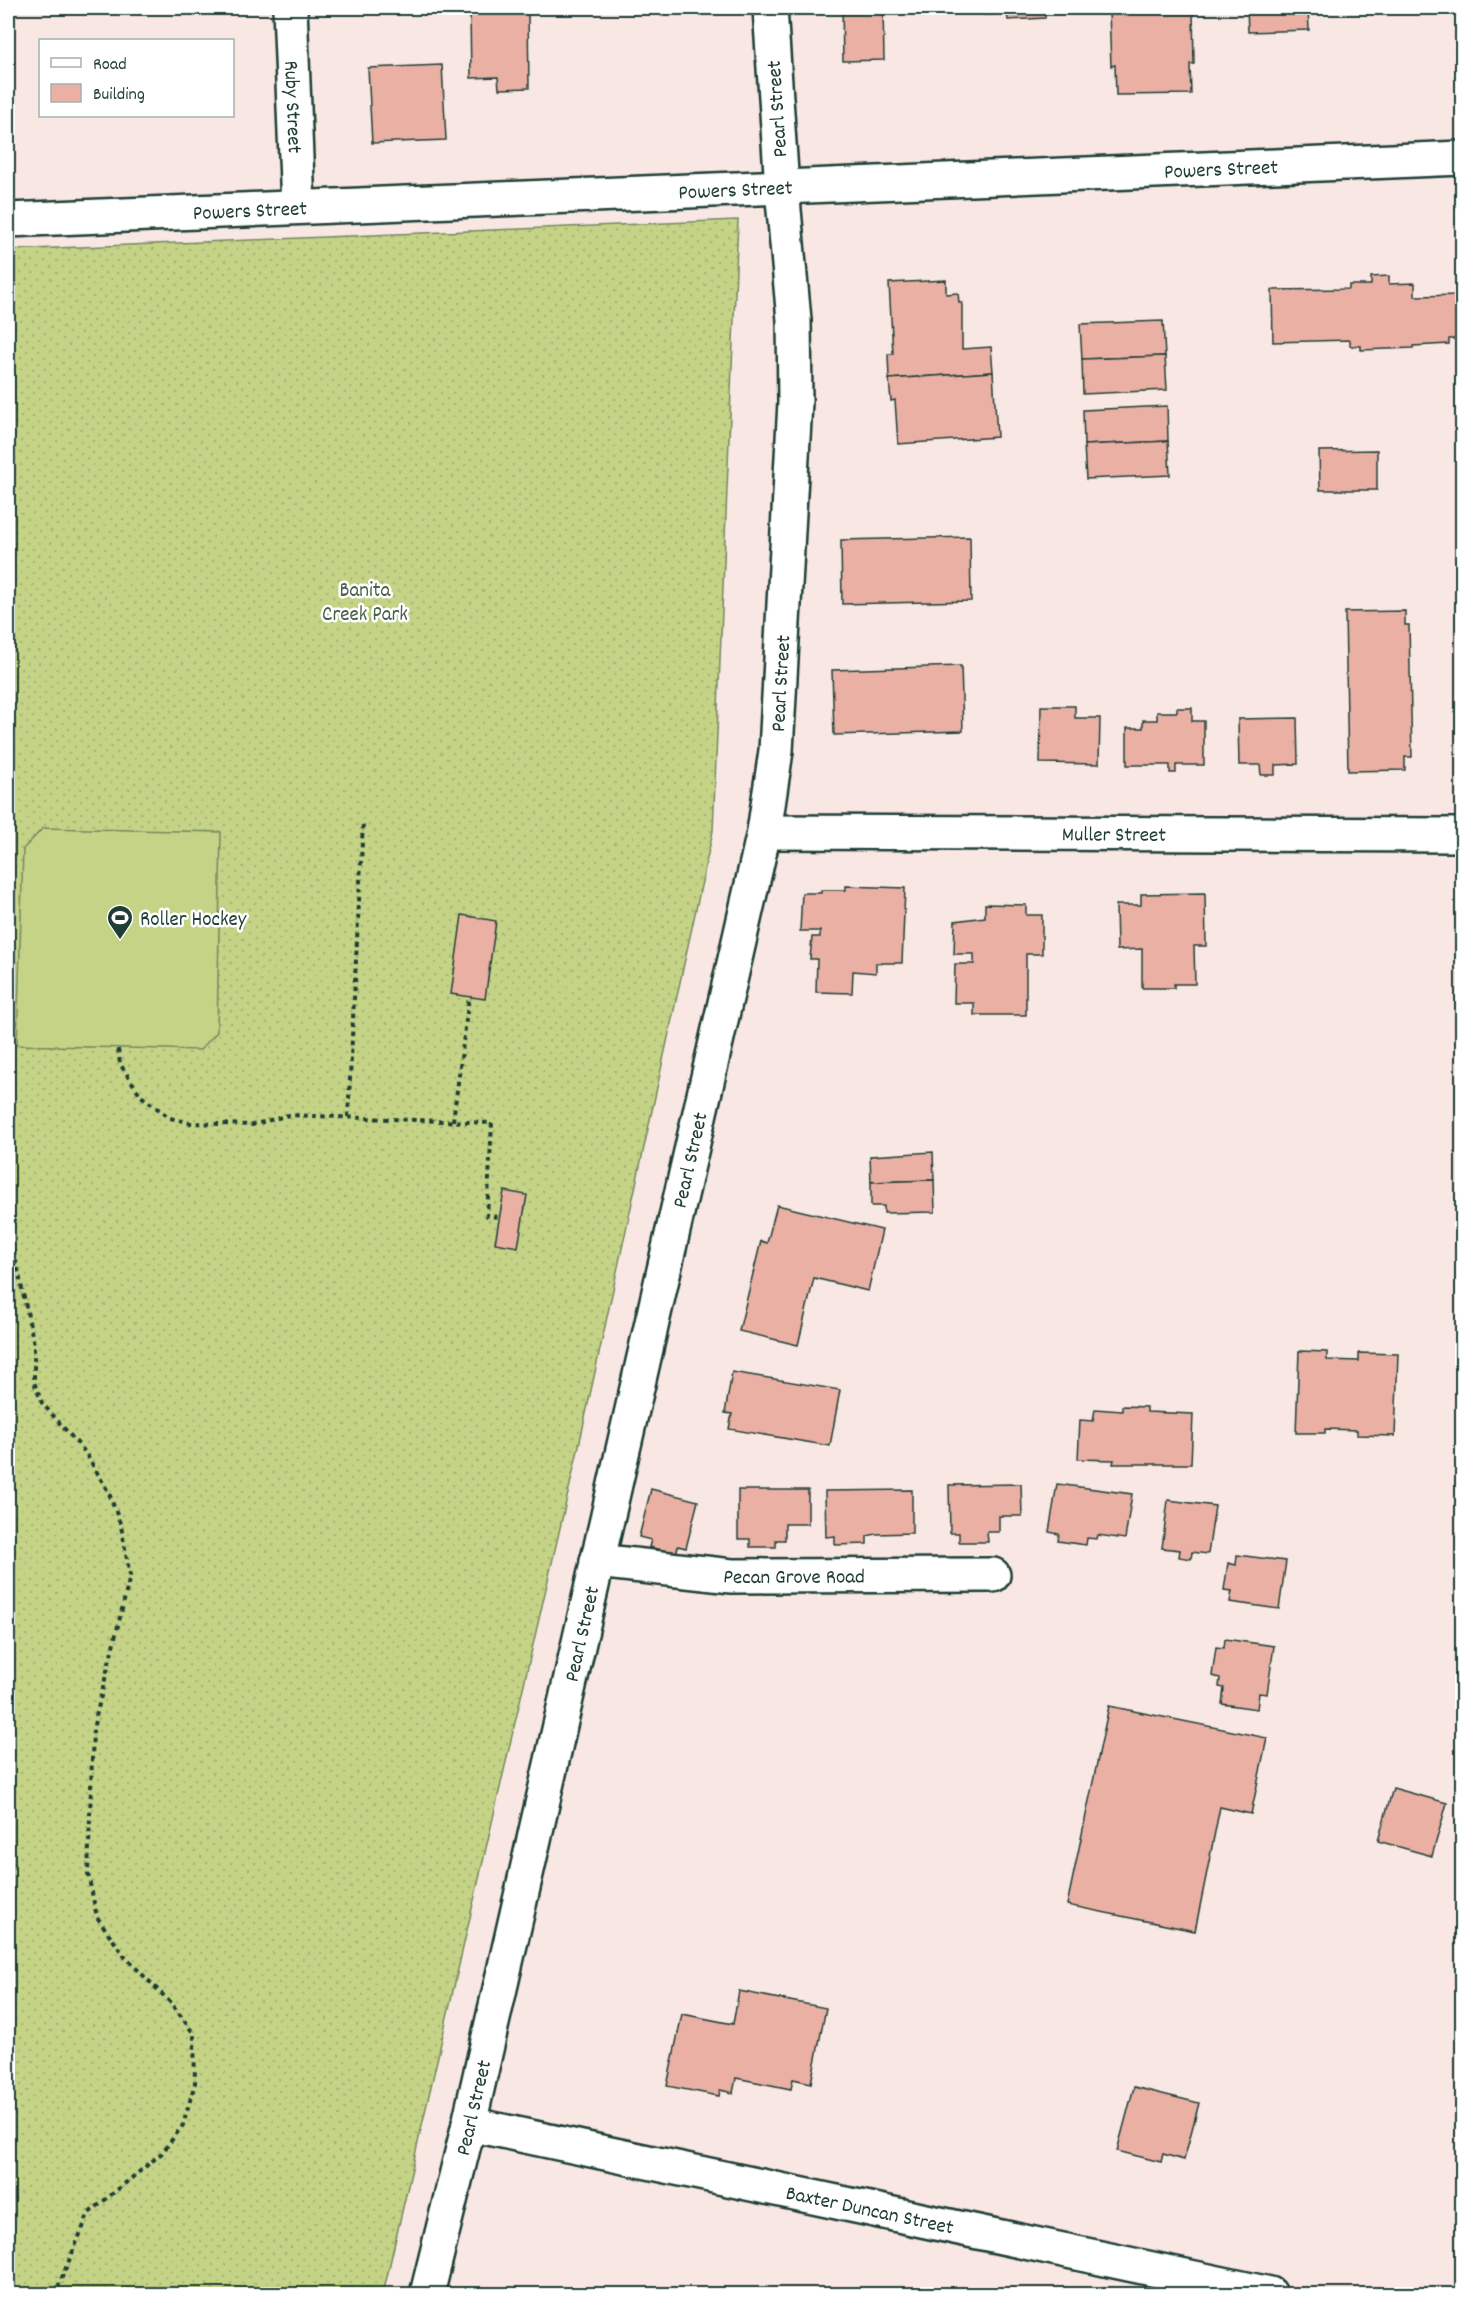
<svg xmlns="http://www.w3.org/2000/svg" width="1470" height="2302" font-family="Dekko,sans-serif">
	<style>
		.grass { fill: url(#grass-dots); stroke: #72885e; stroke-width: 1.5 }
		.pitch { fill: #c5d387; stroke: #72885e; stroke-width: 1.5 }
		.building { fill: #eab0a4; stroke: #1f3d34; stroke-width: 1.5 }
		.lines { fill: none; stroke-linecap: round; stroke-linejoin: round }
		.street-casing { stroke: #1f3d34; stroke-width: 38 }
		.secondary-casing { stroke: #1f3d34; stroke-width: 38 }
		.path { stroke: #1f3d34; stroke-width: 4; stroke-dasharray: 4.5 4.5; stroke-linecap: butt }
		.street { stroke: #fff; stroke-width: 33 }
		.secondary { stroke: #fff; stroke-width: 33 }
		.labels { text-anchor: middle; stroke-width: 5; stroke-linejoin: round; paint-order: stroke }
		.street-label { font-size: 21px; fill: #1f3d34; stroke: #fff }
		.park-label { font-size: 21px; fill: #486249; stroke: #fff }
		.poi-label { font-size: 21px; fill: #1f3d34; stroke: #fff; text-anchor: start }
	</style>
	<defs>
		<pattern id="grass-dots" width="8" height="8" patternUnits="userSpaceOnUse" patternTransform="scale(1.5)"><rect width="8" height="8" fill="#c5d387"/><path d="M2 2h.1M6 6h.1" fill="none" stroke="#a9b675" stroke-width="1.8" stroke-linecap="round"/></pattern>
	</defs>
	<rect width="100%" height="100%" fill="#f9e7e4"/>
	<filter id="ink" filterUnits="userSpaceOnUse"><feTurbulence type="fractalNoise" baseFrequency=".0167" numOctaves="2"/><feDisplacementMap in="SourceGraphic" scale="12" xChannelSelector="R" yChannelSelector="G"/><feConvolveMatrix kernelMatrix="1 2 1 2 8 2 1 2 1" color-interpolation-filters="sRGB"/></filter>
	<g filter="url(#ink)">
		<path class="grass" d="M 738,220 L 713,831 L 578,1450 L 383,2294 L 8,2294 L 8,250 Z"/>
		<path class="pitch" d="M 43,828 L 221,832 L 217,1032 L 200,1050 L 17,1045 L 23,849 Z"/>
		<g class="building">
			<path d="M 842,8 L 883,8 L 884,60 L 843,61 Z"/>
			<path d="M 984,8 L 1067,8 L 1067,10 L 1045,12 L 1045,18 L 1008,20 L 1007,14 L 985,15 Z"/>
			<path d="M 1247,8 L 1308,8 L 1309,30 L 1248,32 Z"/>
			<path d="M 1193,10 L 1194,64 L 1190,64 L 1191,94 L 1116,95 L 1115,65 L 1111,66 L 1109,11 Z"/>
			<path d="M 528,12 L 529,88 L 499,89 L 498,77 L 471,78 L 470,13 Z"/>
			<path d="M 442,65 L 446,140 L 372,143 L 368,68 Z"/>
			<path d="M 1389,276 L 1389,284 L 1415,283 L 1415,296 L 1462,295 L 1462,339 L 1449,339 L 1449,344 L 1413,346 L 1413,348 L 1361,350 L 1361,346 L 1350,346 L 1350,340 L 1273,342 L 1272,290 L 1349,289 L 1349,285 L 1371,285 L 1371,277 Z"/>
			<path d="M 946,280 L 946,294 L 958,293 L 959,303 L 962,303 L 962,349 L 991,347 L 993,372 L 889,379 L 888,354 L 893,354 L 889,283 Z"/>
			<path d="M 1163,321 L 1165,356 L 1082,359 L 1080,324 Z"/>
			<path d="M 1165,356 L 1167,390 L 1083,394 L 1082,359 Z"/>
			<path d="M 993,372 L 997,437 L 898,444 L 895,400 L 891,401 L 889,379 Z"/>
			<path d="M 1167,406 L 1168,441 L 1084,445 L 1083,410 Z"/>
			<path d="M 1168,441 L 1170,475 L 1086,479 L 1084,445 Z"/>
			<path d="M 1377,450 L 1377,490 L 1320,490 L 1319,451 Z"/>
			<path d="M 970,537 L 971,601 L 842,604 L 841,540 Z"/>
			<path d="M 1405,611 L 1405,625 L 1409,625 L 1412,757 L 1405,757 L 1405,770 L 1348,771 L 1345,612 Z"/>
			<path d="M 961,666 L 963,731 L 834,735 L 832,670 Z"/>
			<path d="M 1041,706 L 1075,706 L 1075,718 L 1100,718 L 1099,764 L 1040,763 Z"/>
			<path d="M 1177,708 L 1192,708 L 1192,721 L 1204,721 L 1204,765 L 1176,765 L 1176,773 L 1170,773 L 1170,765 L 1127,765 L 1127,728 L 1143,728 L 1143,720 L 1157,720 L 1157,712 L 1177,712 Z"/>
			<path d="M 1297,718 L 1298,764 L 1275,765 L 1275,775 L 1261,775 L 1260,765 L 1239,765 L 1238,719 Z"/>
			<path d="M 846,886 L 905,888 L 902,963 L 876,963 L 876,973 L 853,971 L 852,993 L 816,992 L 817,959 L 810,959 L 812,937 L 820,937 L 820,931 L 800,931 L 802,893 L 821,893 L 821,890 L 846,890 Z"/>
			<path d="M 1205,893 L 1206,946 L 1194,946 L 1195,984 L 1174,984 L 1174,988 L 1142,988 L 1142,949 L 1117,950 L 1116,905 L 1141,905 L 1141,894 Z"/>
			<path d="M 985,904 L 1026,905 L 1026,915 L 1042,915 L 1042,954 L 1026,954 L 1026,1015 L 974,1015 L 974,1003 L 954,1003 L 955,964 L 974,964 L 974,954 L 954,954 L 955,921 L 985,917 Z"/>
			<path d="M 462,915 L 496,921 L 485,999 L 451,994 Z"/>
			<path d="M 933,1152 L 934,1180 L 871,1182 L 870,1156 Z"/>
			<path d="M 934,1180 L 935,1212 L 884,1213 L 884,1206 L 871,1206 L 871,1182 Z"/>
			<path d="M 504,1191 L 527,1195 L 518,1247 L 495,1243 Z"/>
			<path d="M 777,1205 L 882,1230 L 868,1291 L 814,1278 L 798,1345 L 739,1331 L 761,1241 L 767,1243 Z"/>
			<path d="M 1299,1351 L 1327,1352 L 1327,1360 L 1359,1361 L 1359,1353 L 1398,1354 L 1395,1436 L 1357,1435 L 1357,1430 L 1325,1429 L 1325,1433 L 1296,1433 Z"/>
			<path d="M 732,1372 L 840,1390 L 830,1446 L 729,1429 L 732,1414 L 725,1413 Z"/>
			<path d="M 1122,1406 L 1147,1407 L 1147,1412 L 1193,1414 L 1191,1464 L 1113,1464 L 1114,1460 L 1078,1459 L 1080,1420 L 1093,1421 L 1095,1409 L 1122,1411 Z"/>
			<path d="M 1021,1484 L 1022,1516 L 999,1516 L 999,1532 L 987,1532 L 988,1542 L 959,1542 L 959,1533 L 950,1533 L 949,1485 Z"/>
			<path d="M 1057,1484 L 1132,1494 L 1125,1539 L 1098,1535 L 1097,1539 L 1087,1538 L 1086,1545 L 1058,1541 L 1059,1534 L 1049,1532 Z"/>
			<path d="M 651,1489 L 698,1501 L 686,1548 L 678,1546 L 676,1554 L 649,1547 L 651,1540 L 639,1537 Z"/>
			<path d="M 738,1490 L 808,1490 L 808,1524 L 785,1524 L 785,1540 L 776,1540 L 776,1547 L 750,1547 L 750,1539 L 738,1539 Z"/>
			<path d="M 912,1490 L 912,1533 L 876,1534 L 867,1536 L 867,1544 L 835,1545 L 835,1536 L 826,1537 L 825,1491 Z"/>
			<path d="M 1168,1500 L 1215,1506 L 1208,1554 L 1192,1552 L 1191,1559 L 1179,1557 L 1180,1550 L 1162,1548 Z"/>
			<path d="M 1237,1555 L 1286,1561 L 1279,1609 L 1230,1602 L 1232,1591 L 1224,1590 L 1228,1563 L 1236,1565 Z"/>
			<path d="M 1225,1639 L 1274,1646 L 1267,1694 L 1259,1693 L 1257,1709 L 1222,1704 L 1224,1688 L 1219,1687 L 1220,1678 L 1212,1676 L 1216,1647 L 1224,1648 Z"/>
			<path d="M 1109,1706 L 1267,1738 L 1251,1814 L 1220,1807 L 1195,1931 L 1067,1905 Z"/>
			<path d="M 1393,1788 L 1447,1803 L 1432,1856 L 1378,1841 Z"/>
			<path d="M 739,1991 L 826,2008 L 811,2083 L 793,2079 L 791,2089 L 736,2078 L 733,2093 L 720,2090 L 719,2096 L 667,2086 L 682,2014 L 733,2024 Z"/>
			<path d="M 1134,2087 L 1199,2103 L 1184,2160 L 1163,2154 L 1161,2162 L 1117,2151 Z"/>
		</g>
		<g class="lines">
			<defs>
				<g id="street">
					<path id="s1" d="M 290,8 L 298,207"/>
					<path id="s2" d="M 764,832 L 1462,835"/>
					<path id="s3" d="M 597,1561 L 732,1576 L 993,1575"/>
					<path id="s4" d="M 469,2124 L 1270,2294"/>
					<path id="s5" d="M 427,2294 L 469,2124 L 764,832 L 776,751 L 795,402 L 794,320 L 782,188 L 770,8"/>
				</g>
				<g id="secondary">
					<path id="s6" d="M 8,220 L 1462,158"/>
				</g>
			</defs>
			<use href="#street" class="street-casing"/>
			<use href="#secondary" class="secondary-casing"/>
			<g class="path">
				<path d="M 118,1049 L 120,1064 L 141,1096 L 170,1118 L 191,1123 L 252,1125 L 289,1115 L 492,1123 L 487,1216 L 499,1217"/>
				<path d="M 348,1117 L 363,822"/>
				<path d="M 453,1121 L 469,997"/>
				<path d="M 8,1224 L 34,1344 L 34,1382 L 42,1403 L 85,1452 L 109,1493 L 121,1526 L 130,1576 L 93,1729 L 88,1874 L 97,1917 L 125,1957 L 172,2004 L 194,2034 L 195,2083 L 183,2125 L 162,2153 L 89,2213 L 55,2294"/>
			</g>
			<use href="#street" class="street"/>
			<use href="#secondary" class="secondary"/>
		</g>
	</g>
	<defs>
		<symbol id="stadium-pin" viewBox="-11 -11 22 30"><path d="M0 17L-7.5 6A9.5 9.5 0 1 1 7.5 6Z" fill="#1f3d34" stroke="#fff"/><path d="M0-5a6.5 5 0 1 0 0 10a6.5 5 0 1 0 0-10ZM-3.5-1.8h7v3.6h-7Z" fill="#fff"/></symbol>
	</defs>
	<g fill-rule="evenodd">
		<use href="#stadium-pin" x="105" y="903" width="30" height="40"/>
	</g>
	<g class="labels">
		<g class="street-label">
			<text dy="7" stroke="none"><textPath href="#s1" startOffset="99">Ruby Street</textPath></text>
			<text transform="translate(776 109) rotate(-94)" y="7">Pearl Street</text>
			<text dy="7" stroke="none"><textPath href="#s6" startOffset="1214">Powers Street</textPath></text>
			<text dy="7" stroke="none"><textPath href="#s6" startOffset="728">Powers Street</textPath></text>
			<text dy="7" stroke="none"><textPath href="#s6" startOffset="242">Powers Street</textPath></text>
			<text dy="7" stroke="none"><textPath href="#s5" startOffset="1650">Pearl Street</textPath></text>
			<text dy="7" stroke="none"><textPath href="#s2" startOffset="350">Muller Street</textPath></text>
			<text dy="7" stroke="none"><textPath href="#s5" startOffset="1164">Pearl Street</textPath></text>
			<text dy="7" stroke="none"><textPath href="#s3" startOffset="198">Pecan Grove Road</textPath></text>
			<text dy="7" stroke="none"><textPath href="#s5" startOffset="678">Pearl Street</textPath></text>
			<text dy="7" stroke="none"><textPath href="#s5" startOffset="192">Pearl Street</textPath></text>
			<text dy="7" stroke="none"><textPath href="#s4" startOffset="410">Baxter Duncan Street</textPath></text>
		</g>
		<g class="park-label">
			<text x="365" y="596">Banita<tspan x="365" dy="24">Creek Park</tspan></text>
		</g>
		<g class="poi-label">
			<text x="140" y="925">Roller Hockey</text>
		</g>
	</g>
	<rect width="1470" height="2302" fill="none" stroke="#fff" stroke-width="30"/>
	<rect x="15" y="15" width="1440" height="2272" fill="none" stroke="#1f3d34" stroke-width="2" filter="url(#ink)"/>
	<rect x="39" y="39" width="195" height="78" fill="#ffffff" stroke="#a5b1ae" stroke-width="1.5"/>
	<rect x="51" y="58" width="30" height="9" fill="#ffffff" stroke="#a5b1ae" stroke-width="1.5"/>
	<text x="93" y="69" font-size="18" fill="#1f3d34">Road</text>
	<rect x="51" y="84" width="30" height="18" fill="#eab0a4" stroke="#a5b1ae" stroke-width="1.5"/>
	<text x="93" y="99" font-size="18" fill="#1f3d34">Building</text>
</svg>
